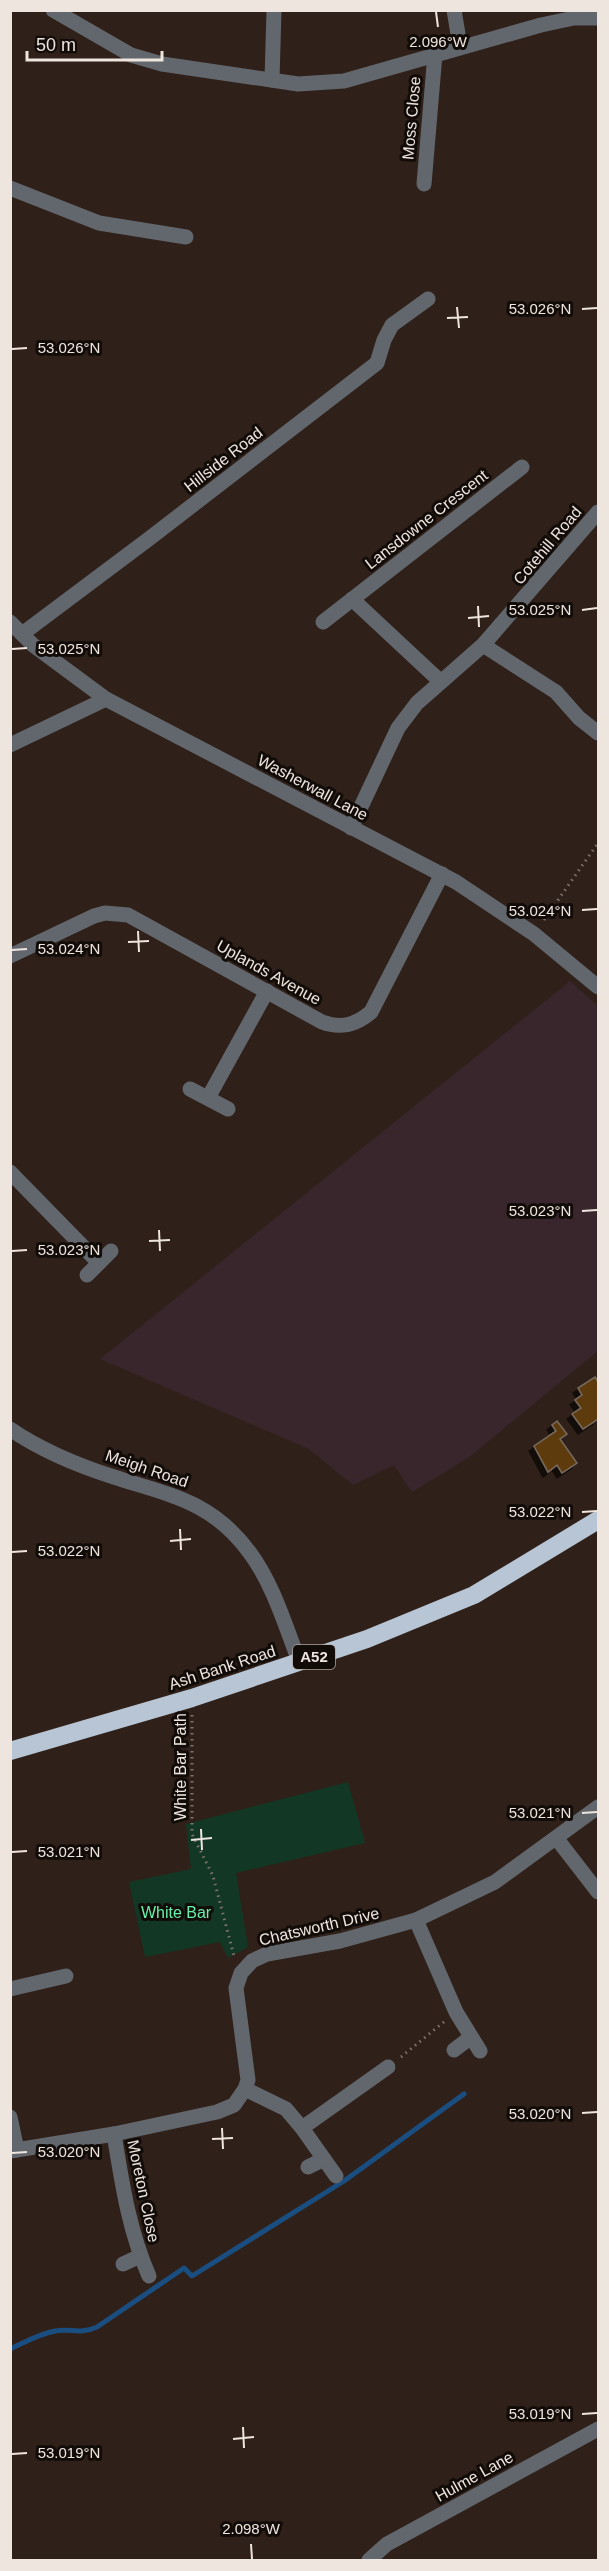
<svg xmlns="http://www.w3.org/2000/svg" width="609" height="2571" font-family="Arial,sans-serif">
	<style>
		.education { fill: #38262c }
		.green { fill: #123825 }
		.lines { fill: none; stroke-linecap: round; stroke-linejoin: round }
		.stream { stroke: #1a4e80; stroke-width: 5 }
		.building { fill: #5d3b0e; stroke: #786b5e; stroke-width: 1.5; filter: url(#shadow) }
		.path { stroke: #80746c; stroke-width: 3; stroke-dasharray: 1.5 4.5; stroke-linecap: butt }
		.minor { stroke: #62676d; stroke-width: 15 }
		.highway { stroke: #b7c5d4; stroke-width: 18 }
		.ticks { fill: none; stroke: #efe5df; stroke-width: 2 }
		.labels { text-anchor: middle; stroke-width: 6; stroke-linejoin: round; paint-order: stroke }
		.shield { fill: #120c09; stroke: #ada49f; stroke-width: 1.5 }
		.shield-label { font-size: 15px; font-weight: bold; fill: #efe5df }
		.street-label { font-size: 16px; fill: #efe5df; stroke: #120c09 }
		.park-label { font-size: 16px; fill: #67f0ac; stroke: #120c09 }
		.ticks-label { font-size: 15px; text-anchor: middle; fill: #efe5df; stroke: #120c09; stroke-width: 6; stroke-linejoin: round; paint-order: stroke }
	</style>
	<defs>
		<filter id="shadow"><feDropShadow dx="-5" dy="5" stdDeviation="0" flood-color="#0009"/></filter>
	</defs>
	<rect width="100%" height="100%" fill="#2f2119"/>
	<path class="education" d="M 570,981 L 598,1006 L 598,1351 L 468,1458 L 412,1492 L 394,1465 L 353,1485 L 309,1449 L 100,1359 Z"/>
	<path class="green" d="M 348,1782 L 365,1843 L 236,1873 L 248,1947 L 228,1958 L 220,1942 L 145,1957 L 129,1882 L 191,1869 L 186,1824 Z"/>
	<g class="lines">
		<path class="stream" d="M 10,2349 C 25,2342 39,2334 55,2331 C 72,2328 79,2335 97,2327 L 184,2268 L 192,2276 L 344,2181 L 464,2094"/>
	</g>
	<g class="building">
		<path d="M 595,1377 L 598,1382 L 598,1419 L 583,1429 L 572,1414 L 581,1408 L 575,1400 L 582,1395 L 578,1388 Z"/>
		<path d="M 557,1421 L 567,1434 L 560,1439 L 577,1463 L 562,1473 L 557,1465 L 548,1472 L 534,1446 L 556,1431 L 552,1425 Z"/>
	</g>
	<g class="lines">
		<g class="path">
			<path d="M 544,920 L 598,843"/>
			<path d="M 192,1715 L 192,1834 L 213,1876 L 234,1956"/>
			<path d="M 401,2057 L 445,2021"/>
		</g>
		<g class="minor">
			<path d="M 53,10 L 131,55 L 162,64 L 298,84 L 344,81 L 541,25 L 574,18 L 598,18"/>
			<path d="M 454,10 L 460,46"/>
			<path d="M 272,80 L 274,10"/>
			<path d="M 424,184 L 435,54"/>
			<path d="M 10,188 L 99,223 L 186,237"/>
			<path d="M 352,599 L 441,682"/>
			<path d="M 10,622 L 33,645 L 106,699 L 456,882 L 534,934 L 598,987"/>
			<path d="M 323,622 L 522,467"/>
			<path d="M 22,634 L 150,538 L 377,363 L 384,340 L 392,325 L 428,299"/>
			<path d="M 483,645 L 556,692 L 579,718 L 598,733"/>
			<path d="M 10,745 L 106,699"/>
			<path d="M 351,828 L 398,728 L 417,703 L 483,645 L 598,512"/>
			<path d="M 10,956 L 94,916 L 105,913 L 128,915 L 322,1022 C 341,1029 356,1025 371,1012 L 442,874"/>
			<path d="M 190,1089 L 228,1109"/>
			<path d="M 208,1098 L 267,991"/>
			<path d="M 10,1172 L 99,1263"/>
			<path d="M 87,1275 L 111,1251"/>
			<path d="M 10,1429 C 41,1450 79,1466 114,1477 C 172,1496 212,1501 250,1553 C 273,1584 285,1625 299,1661"/>
			<path d="M 557,1839 L 598,1892"/>
			<path d="M 416,1920 L 456,2012 L 480,2051"/>
			<path d="M 10,1989 L 66,1976"/>
			<path d="M 454,2050 L 470,2038"/>
			<path d="M 245,2089 L 286,2109 L 302,2128 L 336,2176"/>
			<path d="M 10,2117 L 17,2150"/>
			<path d="M 302,2128 L 388,2067"/>
			<path d="M 114,2134 C 122,2183 129,2231 149,2276"/>
			<path d="M 10,2151 L 114,2134 L 217,2112 L 234,2105 L 245,2089 L 248,2080 L 236,1988 L 241,1973 L 252,1961 L 267,1954 L 340,1941 L 416,1920 L 495,1882 L 598,1807"/>
			<path d="M 308,2167 L 324,2159"/>
			<path d="M 123,2264 L 140,2256"/>
			<path d="M 369,2560 L 387,2544 L 598,2429"/>
		</g>
		<path class="highway" d="M 10,1751 L 192,1698 L 367,1639 L 474,1595 L 598,1520"/>
	</g>
	<path class="ticks" d="M 436,12 L 438,27M 457,307 L 459,328M 582,309 L 597,308M 447,318 L 468,317M 12,349 L 27,348M 478,606 L 479,627M 582,610 L 597,608M 468,618 L 489,616M 12,649 L 27,648M 582,910 L 597,909M 138,931 L 139,952M 128,942 L 149,941M 12,950 L 27,949M 582,1211 L 597,1210M 159,1230 L 160,1251M 149,1241 L 170,1240M 12,1251 L 27,1250M 582,1512 L 597,1511M 180,1529 L 181,1550M 170,1541 L 191,1539M 12,1552 L 27,1551M 582,1813 L 597,1812M 201,1829 L 202,1850M 191,1840 L 212,1838M 12,1852 L 27,1851M 582,2113 L 597,2112M 222,2128 L 223,2149M 212,2139 L 233,2138M 12,2153 L 27,2152M 582,2414 L 597,2413M 243,2427 L 244,2448M 233,2439 L 254,2437M 12,2454 L 27,2453M 251,2544 L 252,2559"/>
	<g class="labels">
		<rect class="shield" x="293" y="1645" width="42" height="24" rx="4.5"/>
		<g class="shield-label">
			<text x="314" y="1662">A52</text>
		</g>
		<g class="street-label">
			<text transform="translate(411 118) rotate(-85)" y="6">Moss Close</text>
			<text transform="translate(223 459) rotate(-38)" y="6">Hillside Road</text>
			<text transform="translate(426 519) rotate(-38)" y="6">Lansdowne Crescent</text>
			<text transform="translate(547 545) rotate(-50)" y="6">Cotehill Road</text>
			<text transform="translate(313 787) rotate(28)" y="6">Washerwall Lane</text>
			<text transform="translate(269 972) rotate(29)" y="6">Uplands Avenue</text>
			<text transform="translate(147 1468) rotate(19)" y="6">Meigh Road</text>
			<text transform="translate(222 1667) rotate(-18)" y="6">Ash Bank Road</text>
			<text transform="translate(180 1767) rotate(-90)" y="6">White Bar Path</text>
			<text transform="translate(319 1926) rotate(-13)" y="6">Chatsworth Drive</text>
			<text transform="translate(144 2191) rotate(78)" y="6">Moreton Close</text>
			<text transform="translate(474 2476) rotate(-29)" y="6">Hulme Lane</text>
		</g>
		<g class="park-label">
			<text x="176" y="1918">White Bar</text>
		</g>
	</g>
	<g class="ticks-label">
		<text x="438" y="47">2.096°W</text>
		<text x="540" y="314">53.026°N</text>
		<text x="69" y="353">53.026°N</text>
		<text x="540" y="615">53.025°N</text>
		<text x="69" y="654">53.025°N</text>
		<text x="540" y="916">53.024°N</text>
		<text x="69" y="954">53.024°N</text>
		<text x="540" y="1216">53.023°N</text>
		<text x="69" y="1255">53.023°N</text>
		<text x="540" y="1517">53.022°N</text>
		<text x="69" y="1556">53.022°N</text>
		<text x="540" y="1818">53.021°N</text>
		<text x="69" y="1857">53.021°N</text>
		<text x="540" y="2119">53.020°N</text>
		<text x="69" y="2157">53.020°N</text>
		<text x="540" y="2419">53.019°N</text>
		<text x="69" y="2458">53.019°N</text>
		<text x="251" y="2534">2.098°W</text>
	</g>
	<rect width="609" height="2571" fill="none" stroke="#efe5df" stroke-width="24"/>
	<path d="M27 51v9h135v-9" fill="none" stroke="#efe5df" stroke-width="3"/>
	<text x="36" y="51" font-size="18" fill="#efe5df" stroke="#120c09" stroke-width="4.5" paint-order="stroke">50 m</text>
</svg>
